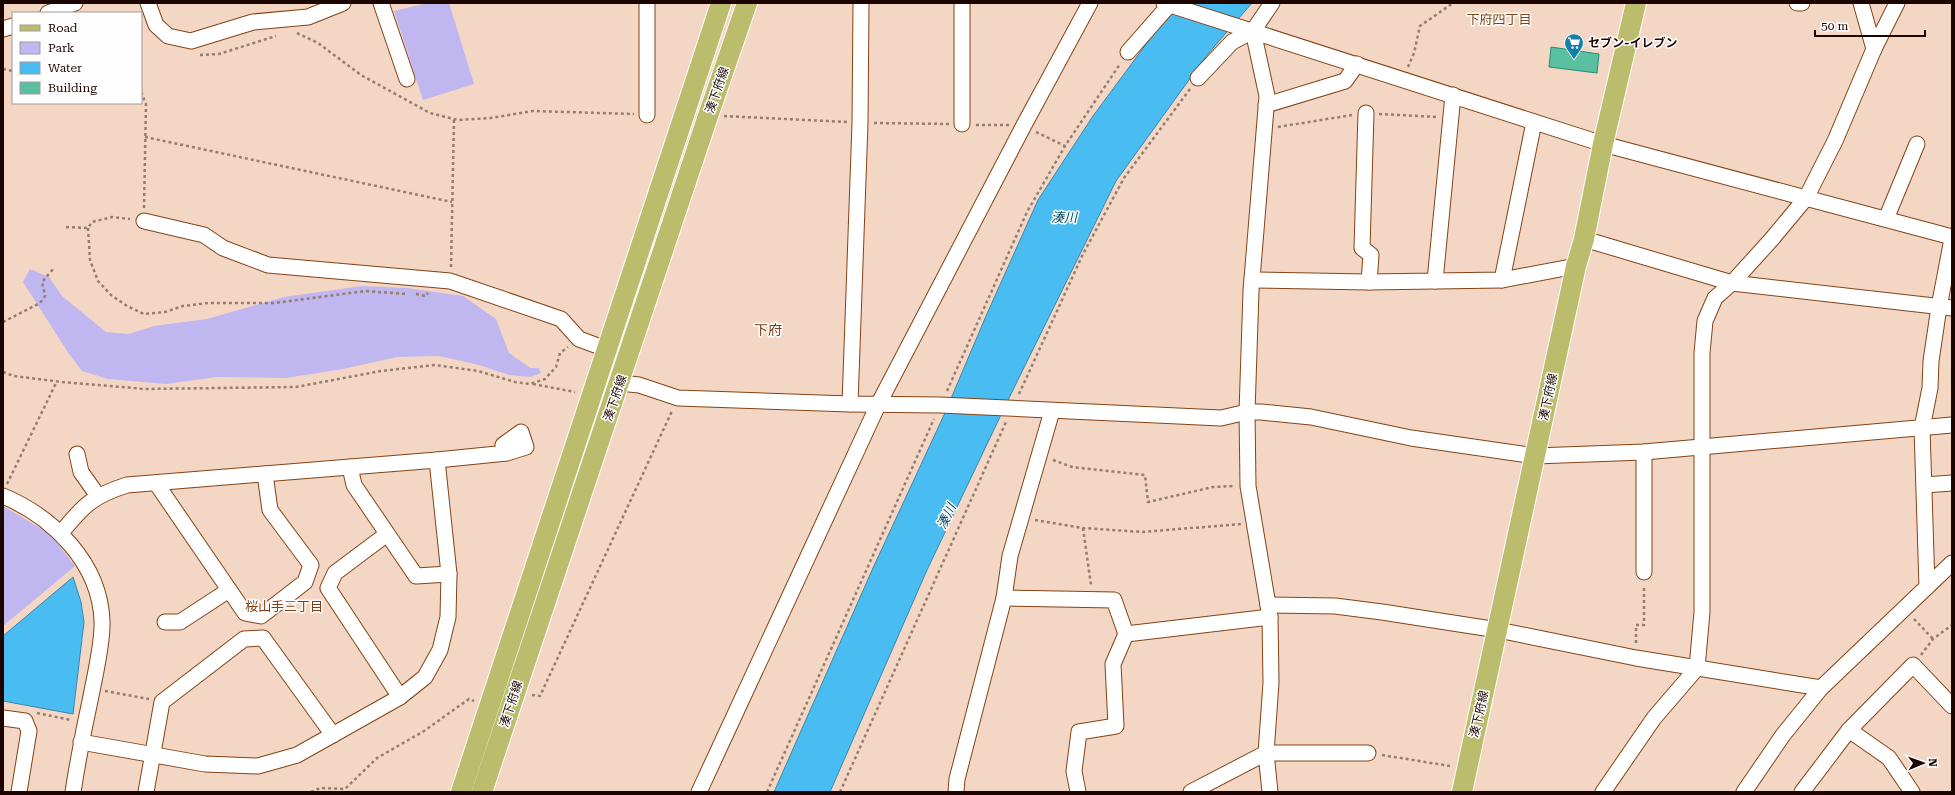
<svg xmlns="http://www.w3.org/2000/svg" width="1955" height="795" font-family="'Roboto Serif','Noto Sans JP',serif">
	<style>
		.green { fill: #c0b7f0 }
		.water { fill: #49bdf1; stroke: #3c86a9 }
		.building { fill: #5bbfa1; stroke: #218f74 }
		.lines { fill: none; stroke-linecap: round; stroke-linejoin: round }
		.minor-casing { stroke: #834315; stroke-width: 17 }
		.major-casing { stroke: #fff; stroke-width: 22 }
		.path { stroke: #977c70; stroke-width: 2.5; stroke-dasharray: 3 3; stroke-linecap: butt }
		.minor { stroke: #fff; stroke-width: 15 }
		.major { stroke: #bbbd6c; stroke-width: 20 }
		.labels { text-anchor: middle; stroke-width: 3; stroke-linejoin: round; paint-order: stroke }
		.poi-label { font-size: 12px; font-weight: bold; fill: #1c0400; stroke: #fefefe; text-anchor: start }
		.street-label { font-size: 12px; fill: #1c0400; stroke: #fefefe }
		.neighbourhood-label { font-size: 13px; fill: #814112; stroke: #fefefe }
		.water-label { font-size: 13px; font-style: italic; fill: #004761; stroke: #fefefe }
		.quarter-label { font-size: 14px; fill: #814112; stroke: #fefefe }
	</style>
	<rect width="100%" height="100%" fill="#f4d6c4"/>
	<g class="green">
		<path d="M 428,3 L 449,3 L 474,84 L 423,100 L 394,11 Z"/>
		<path d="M 30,269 L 49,277 L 62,296 L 106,332 L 129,334 L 154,326 L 207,319 L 284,297 L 362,286 L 407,288 L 463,296 L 496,319 L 509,353 L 530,368 L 539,368 L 541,373 L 531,377 L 509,375 L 479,365 L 439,356 L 397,357 L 343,369 L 286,378 L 217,377 L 166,384 L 108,379 L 82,371 L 69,354 L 23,282 Z"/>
		<path d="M 3,506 L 50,534 L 75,566 L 3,626 Z"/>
	</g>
	<g class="water">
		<path d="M 1179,3 L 1252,3 L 1207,55 L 1116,181 L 1009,398 L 927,570 L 830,792 L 774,792 L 873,568 L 944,415 L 986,316 L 1038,200 L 1093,116 L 1161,24 Z"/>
		<path d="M 73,577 L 81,602 L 84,622 L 73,714 L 3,701 L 3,636 Z"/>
	</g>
	<path class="building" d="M 1551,47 L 1599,54 L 1597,73 L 1549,67 Z"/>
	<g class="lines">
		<defs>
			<g id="minor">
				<path d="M 148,3 L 156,25 L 168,36 L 191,41 L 253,22 L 308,17 L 343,3"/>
				<path d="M 381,3 L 407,79"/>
				<path d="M 647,3 L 647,115"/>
				<path d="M 962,3 L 962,124"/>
				<path d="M 1164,3 L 1603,144 L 1952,237"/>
				<path d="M 1797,3 L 1802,3"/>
				<path d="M 1861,3 L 1874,49"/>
				<path d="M 48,13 L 75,3"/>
				<path d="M 3,29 L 13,26"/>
				<path d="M 1253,31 L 1267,96 L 1251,291 L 1247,412 L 1248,486 L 1270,617 L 1271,683 L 1266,753 L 1270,792"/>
				<path d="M 1128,52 L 1171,3"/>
				<path d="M 1198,78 L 1232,42 L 1253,31 L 1272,3"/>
				<path d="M 1266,105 L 1345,81 L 1357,64"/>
				<path d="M 1366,113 L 1362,248 L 1371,255 L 1369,282 L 1435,281 L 1453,95"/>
				<path d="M 1886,219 L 1917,144"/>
				<path d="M 144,221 L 204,235 L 223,248 L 268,265 L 450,281 L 561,319 L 579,339 L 606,349 L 620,383 L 639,385 L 678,398 L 850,404 L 940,405 L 1221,418 L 1247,412 L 1261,412 L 1311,417 L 1411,438 L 1535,456 L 1644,452 L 1952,425"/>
				<path d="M 1584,239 L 1732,283 L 1952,308"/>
				<path d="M 1252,280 L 1369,282"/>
				<path d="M 1502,280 L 1576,266"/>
				<path d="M 1435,281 L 1502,280 L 1534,122"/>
				<path d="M 850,404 L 860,123 L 861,3"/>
				<path d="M 1644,452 L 1644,572"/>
				<path d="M 77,454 L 81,472 L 98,496"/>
				<path d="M 437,460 L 507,453 L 526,447 L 521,432 L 503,445 L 507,453"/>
				<path d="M 350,467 L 354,485 L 416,576 L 449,574"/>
				<path d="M 156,483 L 245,613 L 261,616 L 305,582 L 311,565 L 270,510 L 265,474"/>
				<path d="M 1924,485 L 1952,483"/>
				<path d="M 3,496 C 53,517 100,563 102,621 C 103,642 95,675 91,696 C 84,728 78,760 73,792"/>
				<path d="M 61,533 C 83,506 92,496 127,485 L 437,460 L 449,574 L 448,617 L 440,650 L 425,677 L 400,697 L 297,755 L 258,766 L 205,764 L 81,742"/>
				<path d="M 387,534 L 335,573 L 328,588 L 400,697"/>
				<path d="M 1927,587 L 1922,428 L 1930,388 L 1931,361 L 1939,307 L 1952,239"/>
				<path d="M 1004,598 L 1114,600 L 1126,634"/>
				<path d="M 1268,605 L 1335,606 L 1382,612 L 1498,630 L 1636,658 L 1821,688"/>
				<path d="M 165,622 L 180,622 L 229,590"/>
				<path d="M 3,718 L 25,721 L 29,731 L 19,792"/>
				<path d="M 1849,730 L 1889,758 L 1912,792"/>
				<path d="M 146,792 L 162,702 L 244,639 L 263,638 L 333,735"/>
				<path d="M 699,792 L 878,405 L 1024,125 L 1090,3"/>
				<path d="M 956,792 L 957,779 L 1004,598 L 1010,556 L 1052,411"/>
				<path d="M 1078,792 L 1074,771 L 1079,732 L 1116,726 L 1113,664 L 1126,634 L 1270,617"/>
				<path d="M 1191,792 L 1266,753 L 1368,753"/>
				<path d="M 1603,792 L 1654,718 L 1697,668 L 1702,612 L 1702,353 L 1705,321 L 1715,298 L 1732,283 L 1771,240 L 1806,198 L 1835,141 L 1874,49 L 1897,3"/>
				<path d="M 1744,792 L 1783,735 L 1821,688 L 1952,563"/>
				<path d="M 1802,792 L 1849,730 L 1913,665 L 1952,706"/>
			</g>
			<g id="major">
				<path d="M 461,792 L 721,3"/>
				<path d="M 482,792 L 708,116 L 747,3"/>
				<path d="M 1462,792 L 1576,266 L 1584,239 L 1603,144 L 1636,3"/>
			</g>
		</defs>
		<use href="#minor" class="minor-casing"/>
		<use href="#major" class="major-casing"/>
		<g class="path">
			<path d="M 297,33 L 318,43 L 361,75 L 430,113 L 458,120 L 491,118 L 533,111 L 634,114"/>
			<path d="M 200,55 L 219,54 L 276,36"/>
			<path d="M 1408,67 L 1414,53 L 1420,26 L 1453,3"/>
			<path d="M 3,69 L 13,71"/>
			<path d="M 141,92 L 146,104 L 144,208"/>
			<path d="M 1379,114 L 1438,117"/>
			<path d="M 724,116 L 847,122"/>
			<path d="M 874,123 L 949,124"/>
			<path d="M 976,125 L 1009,125"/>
			<path d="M 1278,127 L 1352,115"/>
			<path d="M 1036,132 L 1065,146"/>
			<path d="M 145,137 L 452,202"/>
			<path d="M 66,227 L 88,228 L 92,222 L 112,217 L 130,219"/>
			<path d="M 88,228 L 90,260 L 98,281 L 111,295 L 127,306 L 144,314 L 165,312 L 183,306 L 208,303 L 275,303 L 365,291 L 407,294"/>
			<path d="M 451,267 L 454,119"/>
			<path d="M 416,294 L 426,296 L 428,293"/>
			<path d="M 3,322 L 40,303 L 45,296 L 42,282 L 54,268"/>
			<path d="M 3,372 L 14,376 L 62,382 L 144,389 L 296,387 L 381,371 L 435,365 L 478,371 L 515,382 L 530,384 L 545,379 L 556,367 L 560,353 L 568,347"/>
			<path d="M 533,384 L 575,392"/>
			<path d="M 947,391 L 1027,212 L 1065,146 L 1120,64"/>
			<path d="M 1019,394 L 1083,254 L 1124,178 L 1190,89"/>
			<path d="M 1053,460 L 1072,467 L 1145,475 L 1148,502 L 1213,487 L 1233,486"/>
			<path d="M 7,484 L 57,381"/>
			<path d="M 1035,520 L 1083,528 L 1142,532 L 1241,524"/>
			<path d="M 1083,528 L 1091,585"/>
			<path d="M 1914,619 L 1933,639"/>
			<path d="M 1636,643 L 1636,625 L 1644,625 L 1644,586"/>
			<path d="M 1921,655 L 1933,639 L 1952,625"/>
			<path d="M 105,691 L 149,699"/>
			<path d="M 532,695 L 540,696 L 672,411"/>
			<path d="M 37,713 L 71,720"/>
			<path d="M 1382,755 L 1450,766"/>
			<path d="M 311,792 L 320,788 L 345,789 L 377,758 L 424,731 L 469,699 L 474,701"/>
			<path d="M 767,792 L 934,419"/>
			<path d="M 840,792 L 1006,422"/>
		</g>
		<use href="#minor" class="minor"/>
		<use href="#major" class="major"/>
	</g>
	<defs>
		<symbol id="supermarket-pin" viewBox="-11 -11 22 30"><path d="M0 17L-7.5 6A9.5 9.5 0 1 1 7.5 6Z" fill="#157fa8" stroke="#fefefe"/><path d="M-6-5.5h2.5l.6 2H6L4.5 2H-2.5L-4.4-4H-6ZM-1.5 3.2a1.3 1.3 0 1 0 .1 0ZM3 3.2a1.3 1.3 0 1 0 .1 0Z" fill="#fff"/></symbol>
	</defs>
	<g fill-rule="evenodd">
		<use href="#supermarket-pin" x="1563" y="32" width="22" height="30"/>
	</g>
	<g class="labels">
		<g class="poi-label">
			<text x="1588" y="47">セブン-イレブン</text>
		</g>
		<g class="street-label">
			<text transform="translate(717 90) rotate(-71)" y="4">湊下府線</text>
			<text transform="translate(1548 397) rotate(-78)" y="4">湊下府線</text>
			<text transform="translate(615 398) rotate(-71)" y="4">湊下府線</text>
			<text transform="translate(511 704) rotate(-72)" y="4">湊下府線</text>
			<text transform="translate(1479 714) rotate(-77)" y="4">湊下府線</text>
		</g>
		<g class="neighbourhood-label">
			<text x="1499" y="24">下府四丁目</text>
			<text x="284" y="611">桜山手三丁目</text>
		</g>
		<g class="water-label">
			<text x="1064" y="222">湊川</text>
			<text transform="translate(946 516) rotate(-64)" y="5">湊川</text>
		</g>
		<g class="quarter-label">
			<text x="768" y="335">下府</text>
		</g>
	</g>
	<rect width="1955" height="795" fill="none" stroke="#1c0400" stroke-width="8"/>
	<rect x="12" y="12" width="130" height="92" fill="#fefefe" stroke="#a49a98"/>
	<rect x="20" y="25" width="20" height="6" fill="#bbbd6c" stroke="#a49a98"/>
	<text x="48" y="32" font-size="12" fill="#1c0400">Road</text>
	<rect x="20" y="42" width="20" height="12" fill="#c0b7f0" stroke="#a49a98"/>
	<text x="48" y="52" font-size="12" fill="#1c0400">Park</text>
	<rect x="20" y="62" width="20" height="12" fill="#49bdf1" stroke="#a49a98"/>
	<text x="48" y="72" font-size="12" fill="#1c0400">Water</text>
	<rect x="20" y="82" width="20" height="12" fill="#5bbfa1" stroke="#a49a98"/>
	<text x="48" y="92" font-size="12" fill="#1c0400">Building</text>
	<g transform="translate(1923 763) rotate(88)" stroke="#fefefe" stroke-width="3" paint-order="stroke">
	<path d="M0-3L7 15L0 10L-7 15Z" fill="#1c0400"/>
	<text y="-6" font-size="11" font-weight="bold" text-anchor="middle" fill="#1c0400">N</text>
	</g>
	<path d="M1815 30v6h110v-6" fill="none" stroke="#1c0400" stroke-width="2"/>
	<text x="1821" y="30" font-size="12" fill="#1c0400" stroke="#fefefe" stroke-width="3" paint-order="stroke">50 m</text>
</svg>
